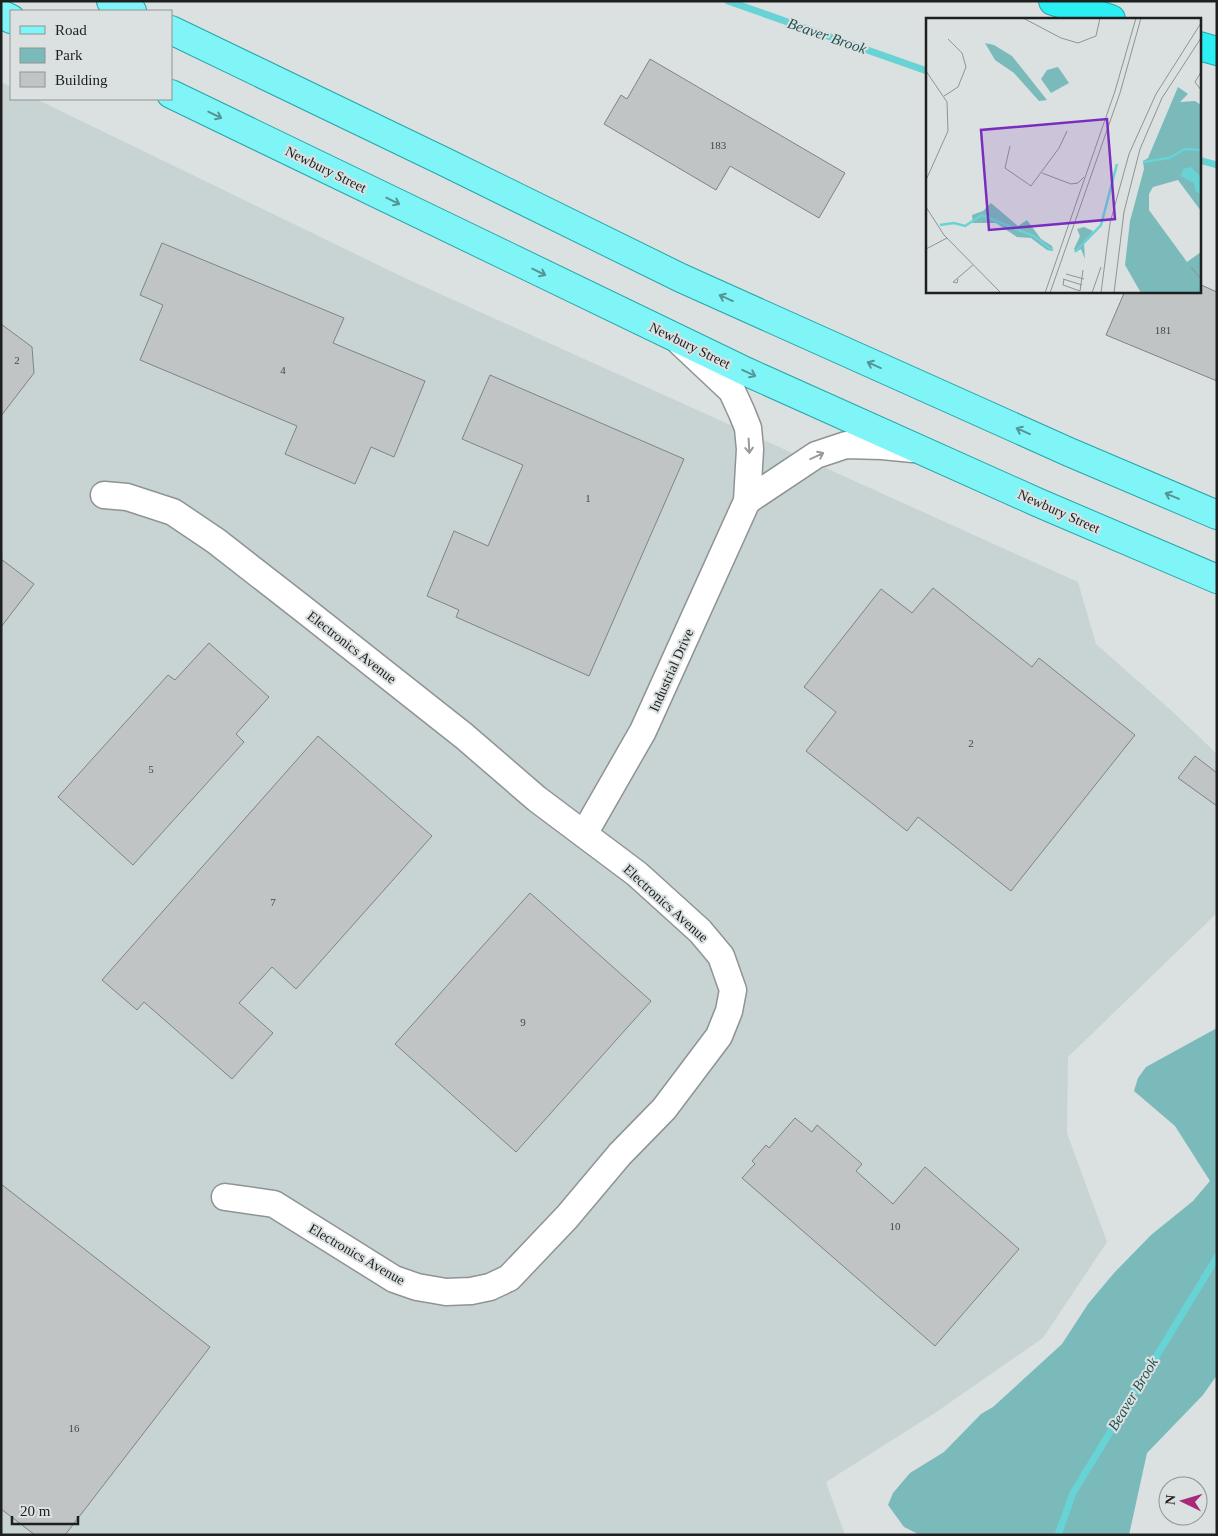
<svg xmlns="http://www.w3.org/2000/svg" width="1218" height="1536" font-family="Georgia,serif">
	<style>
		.built { fill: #c8d4d4 }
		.green { fill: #7ababb }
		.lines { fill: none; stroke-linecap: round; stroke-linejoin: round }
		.stream { stroke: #67d3d5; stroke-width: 7 }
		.building { fill: #c0c4c4; stroke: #808383 }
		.street-casing { stroke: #8f9393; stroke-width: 29 }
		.primary-casing { stroke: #26a6a9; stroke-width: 30 }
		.highway-casing { stroke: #26a6a9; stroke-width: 30 }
		.street { stroke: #fff; stroke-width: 26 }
		.primary { stroke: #80f5f8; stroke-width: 28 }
		.highway { stroke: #2beff3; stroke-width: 28 }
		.oneway { stroke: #549596 }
		.oneway2 { stroke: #9a9a9a }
		.labels { text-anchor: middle; stroke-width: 4; stroke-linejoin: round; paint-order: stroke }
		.number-label { font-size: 11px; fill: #464848 }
		.street-label { font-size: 14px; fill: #1e1f1f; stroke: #dbe0e0 }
		.water-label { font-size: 15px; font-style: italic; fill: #225253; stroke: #dbe0e0 }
		.inset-river { fill: none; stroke: #67d3d5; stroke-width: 2.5 }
		.inset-road { fill: none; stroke: #8f9393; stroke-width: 1 }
		.view { fill: #7b2cbf; fill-opacity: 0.15; stroke: #7b2cbf; stroke-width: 2.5 }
		.inset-edge { fill: none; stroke: #1e1f1f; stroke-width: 2.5 }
	</style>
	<rect width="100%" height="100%" fill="#dbe0e0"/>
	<path class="built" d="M 1,82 L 11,87 L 11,99 L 36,99 L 407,279 L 1078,582 L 1096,644 L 1173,712 L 1217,754 L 1217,913 L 1068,1057 L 1067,1133 L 1107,1242 L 1043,1338 L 935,1413 L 826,1482 L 845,1535 L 1,1535 Z"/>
	<path class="green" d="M 1217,1028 L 1217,1375 L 1203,1395 L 1147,1453 L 1129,1535 L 920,1535 L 904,1527 L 888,1505 L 893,1493 L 910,1473 L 944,1452 L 981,1414 L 993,1407 L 1062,1344 L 1088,1304 L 1114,1273 L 1151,1235 L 1193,1201 L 1210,1181 L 1175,1126 L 1134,1091 L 1138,1078 L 1146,1067 Z"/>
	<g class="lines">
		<g class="stream">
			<path d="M 728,1 L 927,71"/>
			<path d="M 1199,160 L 1217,165"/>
			<path d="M 1058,1535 L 1073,1493 L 1217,1257"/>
		</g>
	</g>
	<g class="building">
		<path d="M 650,59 L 845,173 L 819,218 L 730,166 L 716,190 L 604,124 L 621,95 L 627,99 Z"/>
		<path d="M 162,243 L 344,318 L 333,343 L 425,381 L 394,457 L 371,447 L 355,484 L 285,454 L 297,426 L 140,360 L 163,305 L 140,295 Z"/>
		<path d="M 1199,284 L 1217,292 L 1217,381 L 1106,335 L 1125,291 L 1199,291 Z"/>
		<path d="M 1,324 L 32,347 L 34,373 L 1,416 Z"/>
		<path d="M 490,375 L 684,459 L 589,676 L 456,617 L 459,610 L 427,596 L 454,531 L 488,546 L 523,465 L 462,439 Z"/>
		<path d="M 1,559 L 34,584 L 1,627 Z"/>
		<path d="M 933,588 L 1032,667 L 1039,658 L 1135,735 L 1011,891 L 918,817 L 907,831 L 806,751 L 836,712 L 804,687 L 881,589 L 912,613 Z"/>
		<path d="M 209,643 L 269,697 L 236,734 L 244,742 L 133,865 L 58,797 L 168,675 L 175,680 Z"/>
		<path d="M 318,736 L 432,836 L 296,989 L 272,967 L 239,1003 L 273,1033 L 232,1079 L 144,1002 L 137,1010 L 102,980 Z"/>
		<path d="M 1195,756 L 1217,773 L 1217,806 L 1178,778 Z"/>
		<path d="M 530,893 L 651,1001 L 516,1152 L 395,1044 Z"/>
		<path d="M 795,1118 L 812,1132 L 817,1125 L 862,1164 L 856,1171 L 893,1204 L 925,1167 L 1019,1249 L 935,1346 L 742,1178 L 755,1164 L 752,1161 L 766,1145 L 769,1148 Z"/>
		<path d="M 1,1184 L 210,1347 L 65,1535 L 35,1535 L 1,1509 Z"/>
	</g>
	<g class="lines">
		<defs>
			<g id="street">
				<path d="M 104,495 L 127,497 L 173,512 L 216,541 L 302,608 L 464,736 L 537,799 L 637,874 L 700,931 L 721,956 L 733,990 L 729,1011 L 719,1036 L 664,1109 L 620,1154 L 567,1217 L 509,1278 L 490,1287 L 471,1291 L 446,1292 L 417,1287 L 394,1279 L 274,1204 L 225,1197"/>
				<path d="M 747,501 L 816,455 L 846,445 L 882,446 L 913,449"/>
				<path d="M 584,834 L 643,731 L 747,501 L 750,449 L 748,428 L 742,413 L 732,391 L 681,343"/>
			</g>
			<g id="primary">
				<path d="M 111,1 L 132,11"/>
				<path d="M 1,14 L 11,19"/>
				<path d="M 171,30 L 445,162 L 681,278 L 1069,452 L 1217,515"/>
				<path d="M 171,94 L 747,372 L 1039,503 L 1217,579"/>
			</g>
			<g id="highway">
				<path d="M 1053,1 L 1111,19"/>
				<path d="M 1199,46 L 1217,51"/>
			</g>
		</defs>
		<use href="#street" class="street-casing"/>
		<use href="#primary" class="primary-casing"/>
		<use href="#highway" class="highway-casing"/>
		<use href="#street" class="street"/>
		<use href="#primary" class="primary"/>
		<use href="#highway" class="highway"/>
	</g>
	<defs><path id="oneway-shaft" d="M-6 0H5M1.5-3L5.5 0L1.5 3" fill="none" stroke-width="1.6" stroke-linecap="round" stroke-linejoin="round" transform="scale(1.25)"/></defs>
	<g class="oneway">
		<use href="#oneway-shaft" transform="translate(215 115) rotate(26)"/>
		<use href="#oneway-shaft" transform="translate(393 201) rotate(26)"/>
		<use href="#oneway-shaft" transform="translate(539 272) rotate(26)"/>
		<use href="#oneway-shaft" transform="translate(726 298) rotate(-156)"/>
		<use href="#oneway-shaft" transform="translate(874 365) rotate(-156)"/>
		<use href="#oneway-shaft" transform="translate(749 373) rotate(25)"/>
		<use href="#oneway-shaft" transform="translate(1023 431) rotate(-156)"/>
		<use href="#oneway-shaft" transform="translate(1172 496) rotate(-157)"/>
	</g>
	<g class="oneway2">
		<use href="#oneway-shaft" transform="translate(749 446) rotate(87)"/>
		<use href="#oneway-shaft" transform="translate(817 456) rotate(-25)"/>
	</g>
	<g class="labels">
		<g class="number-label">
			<text x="718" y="149">183</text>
			<text x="1163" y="334">181</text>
			<text x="17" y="364">2</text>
			<text x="283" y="374">4</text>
			<text x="588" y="502">1</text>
			<text x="971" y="747">2</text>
			<text x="151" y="773">5</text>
			<text x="273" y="906">7</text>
			<text x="523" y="1026">9</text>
			<text x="895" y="1230">10</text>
			<text x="74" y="1432">16</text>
		</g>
		<g class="street-label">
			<text transform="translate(326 169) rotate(26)" y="5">Newbury Street</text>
			<text transform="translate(690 345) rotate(26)" y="5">Newbury Street</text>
			<text transform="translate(1059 511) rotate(24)" y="5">Newbury Street</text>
			<text transform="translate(352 647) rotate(38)" y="5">Electronics Avenue</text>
			<text transform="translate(671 670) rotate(-66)" y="5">Industrial Drive</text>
			<text transform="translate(666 903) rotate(42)" y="5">Electronics Avenue</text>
			<text transform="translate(357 1254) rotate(30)" y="5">Electronics Avenue</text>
		</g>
		<g class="water-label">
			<text transform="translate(827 36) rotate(19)" y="5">Beaver Brook</text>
			<text transform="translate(1133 1394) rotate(-59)" y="5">Beaver Brook</text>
		</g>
	</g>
	<g transform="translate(926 18)">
		<rect width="275" height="275" fill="#dbe0e0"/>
		<path d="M 59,25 L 68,27 L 86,38 L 121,82 L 113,83 L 88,55 L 69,42 ZM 132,49 L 143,65 L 125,75 L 115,61 L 121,52 ZM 252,69 L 262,76 L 254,84 L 269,83 L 275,87 L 275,193 L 252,162 L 227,169 L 223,176 L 223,192 L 261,244 L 275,234 L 275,275 L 215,275 L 199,247 L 204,203 L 218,151 L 217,143 L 222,140 ZM 65,185 L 92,208 L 101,202 L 115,221 L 126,228 L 127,233 L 121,232 L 105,220 L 91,219 L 70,205 L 47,205 L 46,197 L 57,193 ZM 158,209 L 167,213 L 158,226 L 159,241 L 155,231 L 150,234 L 148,231 L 154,218 L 151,211 Z" fill="#7ababb"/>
		<path d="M 265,149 L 275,159 L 275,177 L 269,173 L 268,165 L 255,158 L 257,151 Z" fill="#67d3d5"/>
		<path class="inset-river" d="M 217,144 L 243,140 L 259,131 L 275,132M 14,207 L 28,205 L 39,208 L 56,197 L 108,218 L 126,232M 149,234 L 175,207 L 191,146"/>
		<path class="inset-road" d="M 97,0 L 135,20 L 152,25 L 170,18 L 174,0M 0,53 L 21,84 L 22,113 L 0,162M 275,54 L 269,64 L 275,72M 18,78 L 32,69 L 40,49 L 36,35 L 22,21M 84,128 L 79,150 L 105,168 L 133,130 L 141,113M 116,155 L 145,166 L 152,165 L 158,159M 0,189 L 18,217 L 75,275M 0,231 L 21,220M 265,249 L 275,261M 140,256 L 158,261M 32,261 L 31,265 L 27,264 L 47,247M 137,261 L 156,267M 138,261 L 137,267 L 154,273 L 157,252M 119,275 L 189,73 L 210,0M 124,275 L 194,75 L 215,0M 166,275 L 175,249M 175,275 L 184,205 L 203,136 L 230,76 L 275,5M 188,275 L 198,194 L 214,131 L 236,80 L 275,20"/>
		<path class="view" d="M 181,101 L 189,201 L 63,212 L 55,112 Z"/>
		<rect width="275" height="275" class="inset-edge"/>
	</g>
	<rect width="1218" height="1536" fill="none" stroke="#1e1f1f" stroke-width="5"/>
	<rect x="10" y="10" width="162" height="90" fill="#dbe0e0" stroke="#8f9393"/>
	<rect x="20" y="26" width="25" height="8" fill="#80f5f8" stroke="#8f9393"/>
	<text x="55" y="35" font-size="15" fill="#1e1f1f">Road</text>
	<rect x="20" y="48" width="25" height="15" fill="#7ababb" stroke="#8f9393"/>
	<text x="55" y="60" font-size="15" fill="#1e1f1f">Park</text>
	<rect x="20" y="72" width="25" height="15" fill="#c0c4c4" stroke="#8f9393"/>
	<text x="55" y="85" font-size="15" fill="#1e1f1f">Building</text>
	<g transform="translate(1183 1501) rotate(275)"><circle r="24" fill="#dbe0e0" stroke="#8f9393"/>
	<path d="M0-4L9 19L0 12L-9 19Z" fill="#a82979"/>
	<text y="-8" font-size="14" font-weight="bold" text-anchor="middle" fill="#1e1f1f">N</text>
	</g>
	<path d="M12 1516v8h66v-8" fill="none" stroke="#1e1f1f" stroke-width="2.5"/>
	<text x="20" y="1516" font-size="15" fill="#1e1f1f" stroke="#dbe0e0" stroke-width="4" paint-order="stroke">20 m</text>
</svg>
